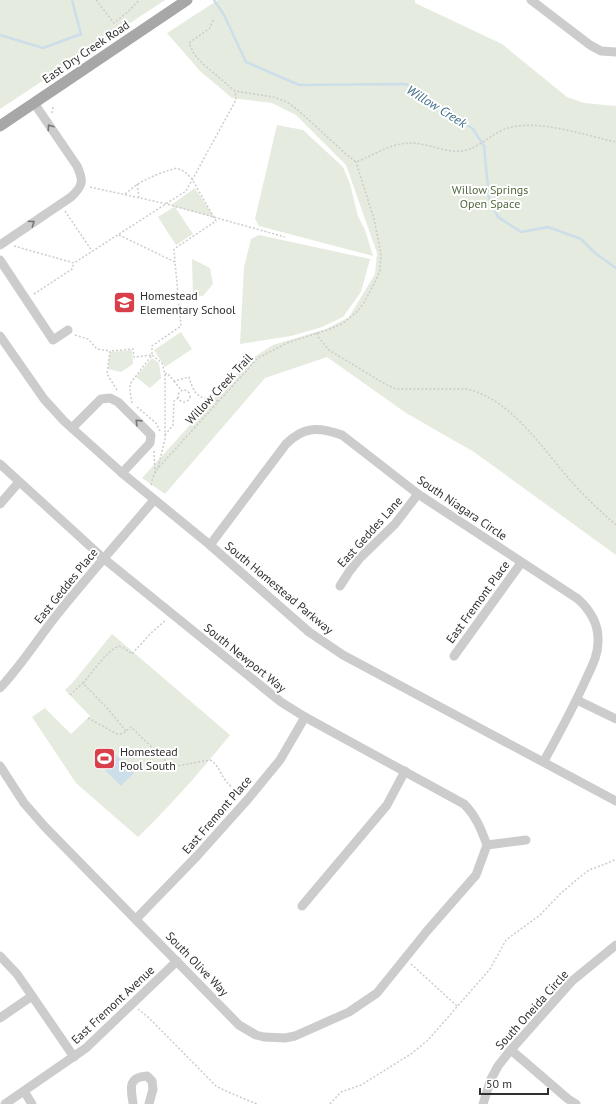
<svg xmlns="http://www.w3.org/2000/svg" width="616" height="1104" font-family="'PT Sans',sans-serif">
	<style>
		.green { fill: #e5ebde }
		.water { fill: #ccdeea }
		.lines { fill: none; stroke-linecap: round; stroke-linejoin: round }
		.stream { stroke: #ccdeea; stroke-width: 2.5 }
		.path { stroke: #ccc; stroke-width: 1.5; stroke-dasharray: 2 2; stroke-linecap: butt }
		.minor { stroke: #ccc; stroke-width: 9 }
		.major { stroke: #a7a7a7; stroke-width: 11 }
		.oneway { stroke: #767676 }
		.labels { text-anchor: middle; stroke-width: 4; stroke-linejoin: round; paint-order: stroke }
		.street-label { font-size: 12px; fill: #2f2f2f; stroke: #fff }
		.park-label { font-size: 12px; fill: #53683f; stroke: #fff }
		.poi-label { font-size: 12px; fill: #2f2f2f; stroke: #fff; text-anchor: start }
		.water-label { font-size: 13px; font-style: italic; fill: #43708c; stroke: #fff }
	</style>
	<rect width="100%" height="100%" fill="#fff"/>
	<g class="green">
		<path d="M 0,0 L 165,0 L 0,109 Z"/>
		<path d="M 218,0 L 415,0 L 415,3 L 502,44 L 567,97 L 584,103 L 616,106 L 616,555 L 474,452 L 406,413 L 327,357 L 265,378 L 165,494 L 142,478 L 249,360 L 273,345 L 326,329 L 349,317 L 375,274 L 377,253 L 346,165 L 296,115 L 272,103 L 232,98 L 200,71 L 167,33 Z"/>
		<path d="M 277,125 L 303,130 L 343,167 L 350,184 L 358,216 L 365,230 L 373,256 L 259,226 L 255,219 Z"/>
		<path d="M 195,188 L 214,217 L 175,207 L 193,234 L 176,245 L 158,217 L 174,207 L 171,205 Z"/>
		<path d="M 259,235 L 370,259 L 361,292 L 343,317 L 322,327 L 291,336 L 240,344 L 244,267 L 251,239 Z"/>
		<path d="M 192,259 L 210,268 L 213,284 L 203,296 L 193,295 Z"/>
		<path d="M 181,332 L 192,349 L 165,367 L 154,350 Z"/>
		<path d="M 132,350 L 133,364 L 121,372 L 108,369 L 110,352 Z"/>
		<path d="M 152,358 L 159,363 L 161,378 L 150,388 L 136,377 Z"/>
		<path d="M 112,634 L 230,735 C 201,771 171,805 138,837 L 76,783 L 32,717 L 45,708 L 71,734 L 90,716 L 65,690 L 74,681 Z"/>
	</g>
	<path class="water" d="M 111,750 L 134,773 L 121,786 L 98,763 Z"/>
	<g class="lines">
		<g class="stream">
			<path d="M 214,0 L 224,15 L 246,62 L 299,85 L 406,84 L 473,129 L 484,146 L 489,198 L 498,217 L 521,232 L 548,227 L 581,239 L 595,253 L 616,268"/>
			<path d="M 0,35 L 43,48 L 81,34 L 72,0"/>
		</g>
		<g class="path">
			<path d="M 96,0 L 114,23 L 129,11 L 139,0"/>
			<path d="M 213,20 L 210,28 L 189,43 L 194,54 L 203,64 L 235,91 L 273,97 L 287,102 L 299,111 L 347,155 L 356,162 C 375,155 392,142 413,143 C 428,144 448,153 462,151 C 479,149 491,133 508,128 C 538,119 585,135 616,142"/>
			<path d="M 52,113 L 53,107"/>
			<path d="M 137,184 L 139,197"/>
			<path d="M 90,187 L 167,204 L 285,237"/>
			<path d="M 125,194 C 141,180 156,174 177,168 L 185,172 L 192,179 L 216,221 L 174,249 L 175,262"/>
			<path d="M 65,211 L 92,251"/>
			<path d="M 14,246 L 74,263 L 186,191 L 236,100 L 235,91"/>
			<path d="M 34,294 L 72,269 L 74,263"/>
			<path d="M 317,333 L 319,338 L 329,350 L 385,384 L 396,389 L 467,389 C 511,399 543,449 570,480 C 584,496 600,511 616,525"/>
			<path d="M 75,335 L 88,339 L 97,349 L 110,351"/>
			<path d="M 165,374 L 167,373 L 174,381 L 189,377 C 195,398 199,397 218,401"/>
			<path d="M 174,381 L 181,390"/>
			<path d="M 117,390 L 107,374 L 110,351 L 133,349 L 134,357 L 152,355 L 152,346 L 181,326 L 175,262 L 119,235"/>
			<circle cx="184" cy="396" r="6"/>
			<path d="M 132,403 L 130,391 L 130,384 L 152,355 L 162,363 L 165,374 L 165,439 L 158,468"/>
			<path d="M 137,407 L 156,423 L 160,431"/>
			<path d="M 165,435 L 173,425 L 174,401 L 178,398"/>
			<path d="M 154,451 L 155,473"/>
			<path d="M 151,485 L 153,477 L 158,468 L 258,358 L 287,343 L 327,330 L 342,324 L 358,311 L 365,301 L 376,280 L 380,270 L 381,254 L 374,219 L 356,162"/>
			<path d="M 83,683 C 94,671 104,653 119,646 L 124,648 L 132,654 L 151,633 L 166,620"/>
			<path d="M 70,695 L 83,683 L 107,708 L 126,731"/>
			<path d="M 88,718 L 117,734 L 122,734 L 131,727 L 167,762 L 177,766 L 210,760 C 219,765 220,774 226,781 C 230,786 236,791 240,795"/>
			<path d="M 411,964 L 457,1006"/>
			<path d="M 138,1009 L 148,1017 L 216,1086 C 229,1093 243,1098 257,1104"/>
			<path d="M 330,1104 L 341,1092 L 361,1085 L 411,1054 L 428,1040 L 490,969 L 506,940 L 540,915 L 561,893 L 580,877 L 589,870 L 608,863 L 616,859"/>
		</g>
		<g class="minor">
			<path d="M 531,0 L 590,45 L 601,51 L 616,52"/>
			<path d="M 0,245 L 71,197 C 83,186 84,181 77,166 L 34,103"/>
			<path d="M 0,260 L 53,340 L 68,330"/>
			<path d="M 0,336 L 44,399 L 64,421 L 122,473 L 210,545 L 309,632 L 343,655 L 616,801"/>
			<path d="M 72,428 L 101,399 L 110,398 L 118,402 L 151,435 L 150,443 L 122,473"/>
			<path d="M 0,464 L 103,558 L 281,702 L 305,717 L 464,804 C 476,816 481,829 487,845 L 476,875 L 427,931 L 377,993 L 349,1012 L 295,1036 L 285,1038 L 264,1037 L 256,1035 L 239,1025 L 45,827 L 24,803 L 0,766"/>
			<path d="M 0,504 L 19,482"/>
			<path d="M 210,545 L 286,444 C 304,426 319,427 342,435 L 418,494 L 578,599 C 591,611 599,625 598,642 C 598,655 592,666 587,677 C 574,706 559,734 544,761"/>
			<path d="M 340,586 L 349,572 L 360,558 L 395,524 L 418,494"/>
			<path d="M 454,656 L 521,563"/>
			<path d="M 0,688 C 21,666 37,640 56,616 C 87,577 121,539 154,500"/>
			<path d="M 577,700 L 616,719"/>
			<path d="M 487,845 L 526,840"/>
			<path d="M 302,906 L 387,805 L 405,771"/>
			<path d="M 136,919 L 197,856 L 248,799 L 280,760 L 305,717"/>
			<path d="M 0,956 L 17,974 L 74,1057"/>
			<path d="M 0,1018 L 32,996"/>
			<path d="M 511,1050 L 568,1099 L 576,1104"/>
			<path d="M 24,1091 L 32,1104"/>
			<path d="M 133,1103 C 131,1089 127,1077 147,1076 L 152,1081 L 153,1089 L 149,1104"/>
			<path d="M 5,1104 L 86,1048 L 177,961"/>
			<path d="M 483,1104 L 491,1079 L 498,1066 L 509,1052 L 572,981 L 616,945"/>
		</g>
		<path class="major" d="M 0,126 L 187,0"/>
	</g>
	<defs><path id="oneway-chevron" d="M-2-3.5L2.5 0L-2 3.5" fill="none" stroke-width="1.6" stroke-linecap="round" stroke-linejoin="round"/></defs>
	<g class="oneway">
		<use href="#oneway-chevron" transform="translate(50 127) rotate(-124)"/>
		<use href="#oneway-chevron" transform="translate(32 223) rotate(-34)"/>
		<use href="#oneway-chevron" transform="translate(138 422) rotate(-136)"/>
	</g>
	<defs>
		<symbol id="school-square" viewBox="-11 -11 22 22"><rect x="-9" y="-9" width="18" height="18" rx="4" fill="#d93e4b" stroke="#fff"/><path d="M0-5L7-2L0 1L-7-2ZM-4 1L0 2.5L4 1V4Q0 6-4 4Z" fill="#fff"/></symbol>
		<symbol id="stadium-square" viewBox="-11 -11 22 22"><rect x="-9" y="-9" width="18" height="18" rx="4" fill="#d93e4b" stroke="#fff"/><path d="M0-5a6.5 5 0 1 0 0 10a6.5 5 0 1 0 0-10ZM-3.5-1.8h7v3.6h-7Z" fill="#fff"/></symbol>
	</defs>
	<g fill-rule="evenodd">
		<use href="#school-square" x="112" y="290" width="25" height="25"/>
		<use href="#stadium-square" x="92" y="746" width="25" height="25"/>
	</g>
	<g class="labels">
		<g class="street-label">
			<text transform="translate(86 52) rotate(-34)" y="4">East Dry Creek Road</text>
			<text transform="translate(219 389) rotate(-47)" y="4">Willow Creek Trail</text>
			<text transform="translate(462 508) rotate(34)" y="4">South Niagara Circle</text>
			<text transform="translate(370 532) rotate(-48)" y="4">East Geddes Lane</text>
			<text transform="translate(66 586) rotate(-51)" y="4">East Geddes Place</text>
			<text transform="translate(279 588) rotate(40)" y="4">South Homestead Parkway</text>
			<text transform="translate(478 602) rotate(-54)" y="4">East Fremont Place</text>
			<text transform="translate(245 658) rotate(39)" y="4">South Newport Way</text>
			<text transform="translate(217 815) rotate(-49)" y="4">East Fremont Place</text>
			<text transform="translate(197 964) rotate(46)" y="4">South Olive Way</text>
			<text transform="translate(113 1005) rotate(-43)" y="4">East Fremont Avenue</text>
			<text transform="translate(532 1010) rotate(-48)" y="4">South Oneida Circle</text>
		</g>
		<g class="park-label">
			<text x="490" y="194">Willow Springs<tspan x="490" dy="14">Open Space</tspan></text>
		</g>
		<g class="poi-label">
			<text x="140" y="300">Homestead<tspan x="140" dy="14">Elementary School</tspan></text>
			<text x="120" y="756">Homestead<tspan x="120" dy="14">Pool South</tspan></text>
		</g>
		<g class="water-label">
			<text transform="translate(437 106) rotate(32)" y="5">Willow Creek</text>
		</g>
	</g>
	<path d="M480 1088v6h68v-6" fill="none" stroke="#2f2f2f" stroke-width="2"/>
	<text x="486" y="1088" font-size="12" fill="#2f2f2f" stroke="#ffffff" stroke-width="3" paint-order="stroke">50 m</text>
</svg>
